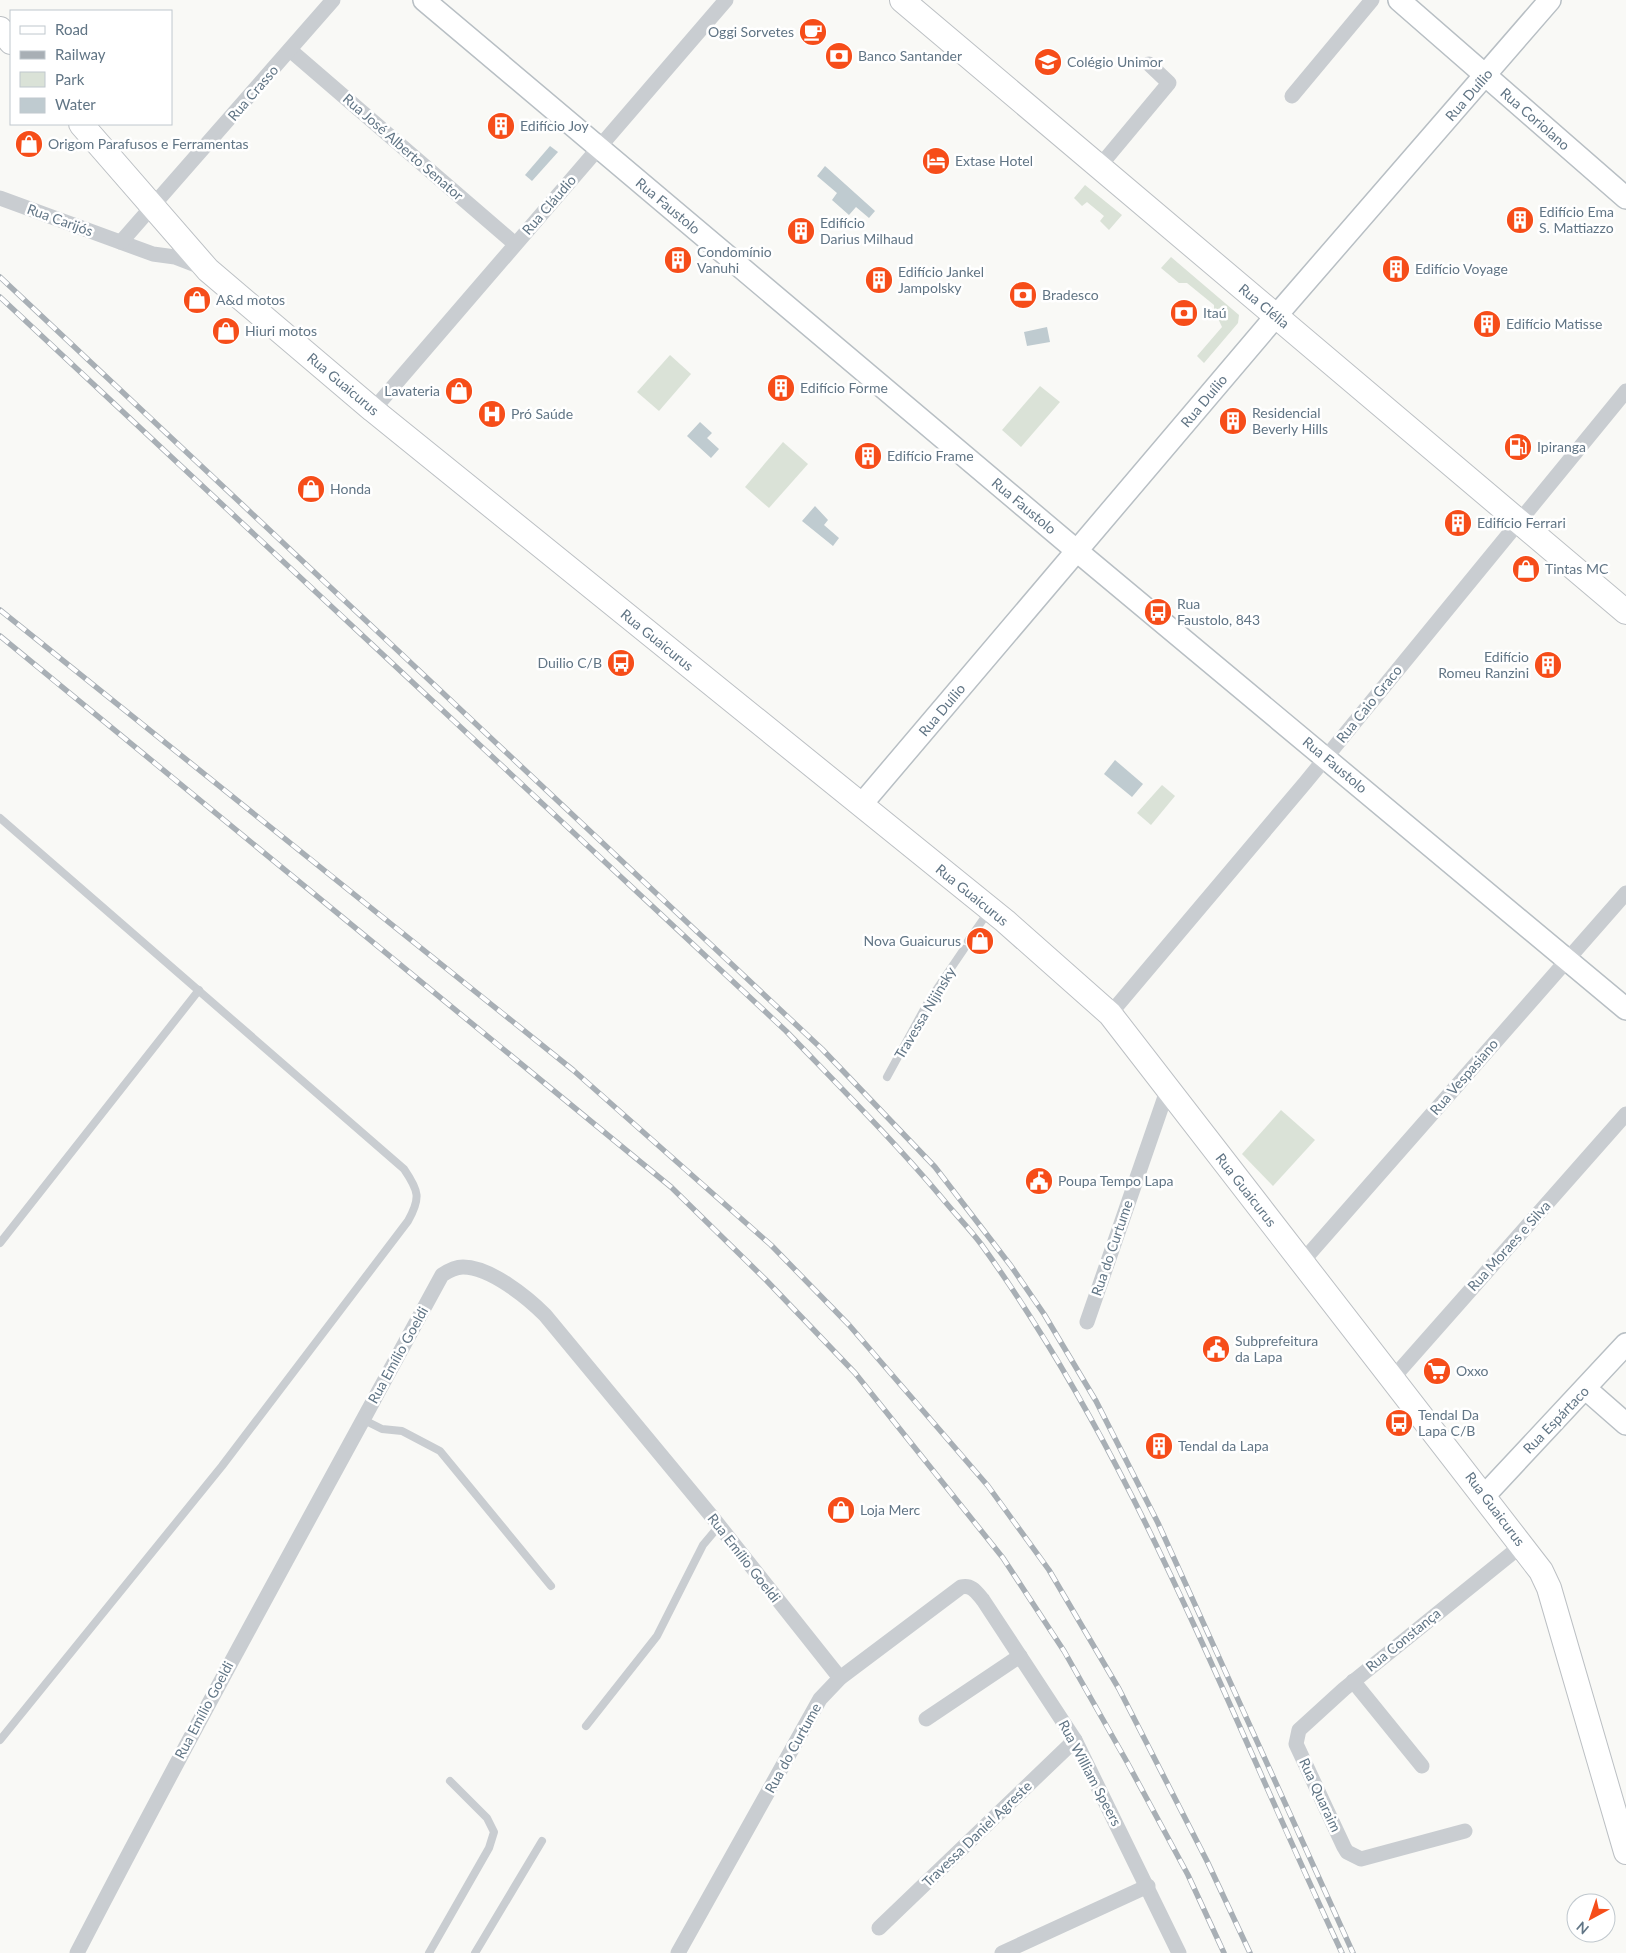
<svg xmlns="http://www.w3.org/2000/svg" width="1626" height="1953" font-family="Lato,sans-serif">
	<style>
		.green { fill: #dae2d7 }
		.water { fill: #bfcbd0 }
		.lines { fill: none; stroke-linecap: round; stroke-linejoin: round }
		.secondary-casing { stroke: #b8bfc4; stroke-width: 24 }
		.primary-casing { stroke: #bcc0c4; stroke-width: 26 }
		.lane { stroke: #c9cdd1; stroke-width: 8 }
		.street { stroke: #c9cdd1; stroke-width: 15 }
		.secondary { stroke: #fff; stroke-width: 21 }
		.primary { stroke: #fff; stroke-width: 24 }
		.rail-casing { stroke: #a8afb5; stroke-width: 5.5 }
		.rail { stroke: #fff; stroke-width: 4; stroke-dasharray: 11; stroke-linecap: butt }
		.labels { text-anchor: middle; stroke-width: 5; stroke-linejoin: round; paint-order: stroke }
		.poi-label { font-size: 14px; fill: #617585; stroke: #fff; text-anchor: start }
		.street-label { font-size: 14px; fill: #617585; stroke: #fff }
	</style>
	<rect width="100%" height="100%" fill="#f9f9f6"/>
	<g class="green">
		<path d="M 1085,185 L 1122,215 L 1109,230 L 1100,221 L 1104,216 L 1087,202 L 1082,206 L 1074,198 Z"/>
		<path d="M 1171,257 L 1239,315 L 1238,323 L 1204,363 L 1197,356 L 1222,327 L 1214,310 L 1214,305 L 1187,283 L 1179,283 L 1161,268 Z"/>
		<path d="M 670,355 L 691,374 L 659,411 L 637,392 Z"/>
		<path d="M 1040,386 L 1060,402 L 1021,447 L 1002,430 Z"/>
		<path d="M 783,442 L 808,464 L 769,508 L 745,487 Z"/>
		<path d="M 1162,785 L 1175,796 L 1151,825 L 1137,813 Z"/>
		<path d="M 1281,1110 L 1315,1140 L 1273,1186 L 1242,1154 Z"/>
	</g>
	<g class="water">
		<path d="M 550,146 L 558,152 L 532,181 L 525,175 Z"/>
		<path d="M 825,166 L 875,211 L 869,218 L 856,207 L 849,215 L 832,200 L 837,193 L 817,176 Z"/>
		<path d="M 1047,327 L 1050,342 L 1027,346 L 1024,332 Z"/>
		<path d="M 700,422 L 712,433 L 707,438 L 719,449 L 711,458 L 687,436 Z"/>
		<path d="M 815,506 L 828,520 L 824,525 L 839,538 L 833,546 L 802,521 Z"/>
		<path d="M 1115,760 L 1143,784 L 1132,797 L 1104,774 Z"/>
	</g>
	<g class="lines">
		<defs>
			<g id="secondary">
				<path d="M 424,0 L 1077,551 L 1626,1009"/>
				<path d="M 1399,0 L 1626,198"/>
				<path d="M 861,805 L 1276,316 L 1550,0"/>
				<path d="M 1586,1389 L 1626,1424"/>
				<path d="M 1485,1495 L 1626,1344"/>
			</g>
			<g id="primary">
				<path d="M 902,0 L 1626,612"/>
				<path d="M 0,29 L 11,42"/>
				<path d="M 81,124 L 208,270 L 373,410 L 1005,921 L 1110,1014 L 1541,1571 L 1549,1588 L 1626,1852"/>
			</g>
		</defs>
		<use href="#secondary" class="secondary-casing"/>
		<use href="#primary" class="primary-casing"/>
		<g class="lane">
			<path d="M 0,818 L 404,1169 C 419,1191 421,1198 408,1221 L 222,1466 L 0,1740"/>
			<path d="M 968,941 L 989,911"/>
			<path d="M 887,1077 L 928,1002 L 964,949"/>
			<path d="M 0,1243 L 199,990"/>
			<path d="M 362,1419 L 382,1429 L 402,1431 L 440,1451 L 551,1586"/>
			<path d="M 586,1726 L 657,1636 L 703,1545 L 719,1526"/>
			<path d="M 429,1953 L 489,1848 L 494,1832 L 487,1818 L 450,1781"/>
			<path d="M 475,1953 L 542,1841"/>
		</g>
		<g class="street">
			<path d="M 290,50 L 515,244"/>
			<path d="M 1292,96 L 1372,0"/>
			<path d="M 1099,167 L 1169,83 L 1149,64"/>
			<path d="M 0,198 L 153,254 L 175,257 L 201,267"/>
			<path d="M 121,242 L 333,0"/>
			<path d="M 373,410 L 726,0"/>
			<path d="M 1110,1014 L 1305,783 L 1626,391"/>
			<path d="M 1302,1262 L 1626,893"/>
			<path d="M 1087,1322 L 1168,1088"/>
			<path d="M 1392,1379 L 1626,1114"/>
			<path d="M 1353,1681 L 1422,1766"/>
			<path d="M 926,1719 L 1020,1656"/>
			<path d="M 1465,1831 L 1361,1859 L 1347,1852 L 1344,1847 L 1296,1744 L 1299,1730 L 1344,1689 L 1522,1545"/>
			<path d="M 879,1928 L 1075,1740"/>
			<path d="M 77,1953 C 195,1725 319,1501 442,1275 C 448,1271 455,1267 463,1267 C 490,1267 527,1297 545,1315 L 713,1518 L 840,1678"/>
			<path d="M 678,1953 L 820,1699 L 840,1678 L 961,1587 C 972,1584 977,1593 983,1600 L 1075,1740 L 1179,1953"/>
			<path d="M 1002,1953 L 1148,1886"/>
		</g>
		<use href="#secondary" class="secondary"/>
		<use href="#primary" class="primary"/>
		<defs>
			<g id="rail">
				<path d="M 0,277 L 822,1049 L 935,1167 L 1011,1266 L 1044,1314 L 1096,1401 L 1158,1523 L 1353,1953"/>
				<path d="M 0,297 L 786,1031 C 839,1086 893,1140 942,1198 C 955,1214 969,1228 981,1244 C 1137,1460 1229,1714 1342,1953"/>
				<path d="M 0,610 L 573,1070 L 771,1245 L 849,1325 L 988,1486 L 1049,1570 L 1119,1689 L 1207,1861 L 1250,1953"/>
				<path d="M 0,636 L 671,1187 L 766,1280 L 855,1373 L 1003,1558 L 1064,1651 L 1127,1762 L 1188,1875 L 1224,1953"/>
			</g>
		</defs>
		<use href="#rail" class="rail-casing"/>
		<use href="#rail" class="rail"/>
	</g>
	<defs>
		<symbol id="cafe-disc" viewBox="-11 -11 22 22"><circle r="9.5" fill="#f64d19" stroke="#fff"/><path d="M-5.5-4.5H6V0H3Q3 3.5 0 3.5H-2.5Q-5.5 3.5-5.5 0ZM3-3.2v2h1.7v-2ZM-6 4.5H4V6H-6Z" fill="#fff"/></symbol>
		<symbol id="bank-disc" viewBox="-11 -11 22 22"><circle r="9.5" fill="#f64d19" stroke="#fff"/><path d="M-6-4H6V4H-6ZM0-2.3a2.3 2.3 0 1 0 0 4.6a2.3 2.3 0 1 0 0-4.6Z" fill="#fff"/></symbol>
		<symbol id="school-disc" viewBox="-11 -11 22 22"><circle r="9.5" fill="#f64d19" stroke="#fff"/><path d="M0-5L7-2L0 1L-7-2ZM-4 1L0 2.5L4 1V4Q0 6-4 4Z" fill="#fff"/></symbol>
		<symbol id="building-disc" viewBox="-11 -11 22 22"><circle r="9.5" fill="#f64d19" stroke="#fff"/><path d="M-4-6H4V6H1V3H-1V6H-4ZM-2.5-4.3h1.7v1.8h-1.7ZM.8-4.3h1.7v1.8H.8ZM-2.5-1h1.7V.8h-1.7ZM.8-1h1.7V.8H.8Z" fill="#fff"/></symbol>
		<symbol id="shop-disc" viewBox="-11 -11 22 22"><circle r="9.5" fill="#f64d19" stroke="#fff"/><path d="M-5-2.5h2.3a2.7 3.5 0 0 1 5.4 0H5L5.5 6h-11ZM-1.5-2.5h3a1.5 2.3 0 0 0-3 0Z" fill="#fff"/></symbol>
		<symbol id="hotel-disc" viewBox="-11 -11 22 22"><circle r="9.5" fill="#f64d19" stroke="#fff"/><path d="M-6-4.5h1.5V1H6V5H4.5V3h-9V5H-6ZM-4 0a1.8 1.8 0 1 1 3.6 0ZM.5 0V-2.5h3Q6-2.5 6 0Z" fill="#fff"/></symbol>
		<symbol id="hospital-disc" viewBox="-11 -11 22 22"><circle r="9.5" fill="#f64d19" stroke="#fff"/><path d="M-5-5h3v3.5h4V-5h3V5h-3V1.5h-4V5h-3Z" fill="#fff"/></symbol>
		<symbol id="fuel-disc" viewBox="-11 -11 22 22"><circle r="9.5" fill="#f64d19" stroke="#fff"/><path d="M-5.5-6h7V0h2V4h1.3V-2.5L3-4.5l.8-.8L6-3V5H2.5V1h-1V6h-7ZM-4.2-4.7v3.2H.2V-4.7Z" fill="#fff"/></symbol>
		<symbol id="bus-disc" viewBox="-11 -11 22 22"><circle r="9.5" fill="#f64d19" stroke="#fff"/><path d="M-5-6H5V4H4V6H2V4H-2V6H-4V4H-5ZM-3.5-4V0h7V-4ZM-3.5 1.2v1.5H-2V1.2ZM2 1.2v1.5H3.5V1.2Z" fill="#fff"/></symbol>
		<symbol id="civic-disc" viewBox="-11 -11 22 22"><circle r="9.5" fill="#f64d19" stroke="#fff"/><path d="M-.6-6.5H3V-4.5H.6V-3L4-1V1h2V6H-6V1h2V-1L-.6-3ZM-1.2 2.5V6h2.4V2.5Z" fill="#fff"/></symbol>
		<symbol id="supermarket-disc" viewBox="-11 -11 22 22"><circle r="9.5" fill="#f64d19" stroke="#fff"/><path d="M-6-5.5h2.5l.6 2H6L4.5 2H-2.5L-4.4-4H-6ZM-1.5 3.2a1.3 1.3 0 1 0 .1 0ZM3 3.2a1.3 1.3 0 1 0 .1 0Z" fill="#fff"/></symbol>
	</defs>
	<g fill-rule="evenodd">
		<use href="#cafe-disc" x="797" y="16" width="32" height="32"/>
		<use href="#bank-disc" x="823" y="40" width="32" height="32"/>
		<use href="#school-disc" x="1032" y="46" width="32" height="32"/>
		<use href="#building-disc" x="485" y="110" width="32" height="32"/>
		<use href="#shop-disc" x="13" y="128" width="32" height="32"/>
		<use href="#hotel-disc" x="920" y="145" width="32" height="32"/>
		<use href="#building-disc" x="1504" y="204" width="32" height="32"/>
		<use href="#building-disc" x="785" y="215" width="32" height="32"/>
		<use href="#building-disc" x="662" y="244" width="32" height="32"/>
		<use href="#building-disc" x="1380" y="253" width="32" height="32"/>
		<use href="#building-disc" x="863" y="264" width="32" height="32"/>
		<use href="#bank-disc" x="1007" y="279" width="32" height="32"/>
		<use href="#shop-disc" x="181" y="284" width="32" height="32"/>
		<use href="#bank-disc" x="1168" y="297" width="32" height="32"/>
		<use href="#building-disc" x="1471" y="308" width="32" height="32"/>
		<use href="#shop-disc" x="210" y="315" width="32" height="32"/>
		<use href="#building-disc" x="765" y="372" width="32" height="32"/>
		<use href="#shop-disc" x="443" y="375" width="32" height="32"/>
		<use href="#hospital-disc" x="476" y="398" width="32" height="32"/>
		<use href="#building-disc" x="1217" y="405" width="32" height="32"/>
		<use href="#fuel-disc" x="1502" y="431" width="32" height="32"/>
		<use href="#building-disc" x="852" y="440" width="32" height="32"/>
		<use href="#shop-disc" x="295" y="473" width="32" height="32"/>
		<use href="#building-disc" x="1442" y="507" width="32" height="32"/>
		<use href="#shop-disc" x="1510" y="553" width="32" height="32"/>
		<use href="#bus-disc" x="1142" y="596" width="32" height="32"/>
		<use href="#bus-disc" x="605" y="647" width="32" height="32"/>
		<use href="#building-disc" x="1532" y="649" width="32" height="32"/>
		<use href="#shop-disc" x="964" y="925" width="32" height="32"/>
		<use href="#civic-disc" x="1023" y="1165" width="32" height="32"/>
		<use href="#civic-disc" x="1200" y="1333" width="32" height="32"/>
		<use href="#supermarket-disc" x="1421" y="1355" width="32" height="32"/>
		<use href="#bus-disc" x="1383" y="1407" width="32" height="32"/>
		<use href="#building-disc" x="1143" y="1430" width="32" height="32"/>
		<use href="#shop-disc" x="825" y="1494" width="32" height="32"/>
	</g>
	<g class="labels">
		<g class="poi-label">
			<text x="794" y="37" text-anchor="end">Oggi Sorvetes</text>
			<text x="858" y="61">Banco Santander</text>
			<text x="1067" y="67">Colégio Unimor</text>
			<text x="520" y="131">Edifício Joy</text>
			<text x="48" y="149">Origom Parafusos e Ferramentas</text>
			<text x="955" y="166">Extase Hotel</text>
			<text x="1539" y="217">Edifício Ema<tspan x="1539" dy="16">S. Mattiazzo</tspan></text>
			<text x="820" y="228">Edifício<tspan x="820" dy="16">Darius Milhaud</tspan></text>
			<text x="697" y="257">Condomínio<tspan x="697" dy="16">Vanuhi</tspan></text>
			<text x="1415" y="274">Edifício Voyage</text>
			<text x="898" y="277">Edifício Jankel<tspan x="898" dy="16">Jampolsky</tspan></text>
			<text x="1042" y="300">Bradesco</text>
			<text x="216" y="305">A&amp;d motos</text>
			<text x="1203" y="318">Itaú</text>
			<text x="1506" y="329">Edifício Matisse</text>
			<text x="245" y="336">Hiuri motos</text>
			<text x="800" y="393">Edifício Forme</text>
			<text x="440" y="396" text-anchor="end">Lavateria</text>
			<text x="1252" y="418">Residencial<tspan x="1252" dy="16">Beverly Hills</tspan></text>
			<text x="511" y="419">Pró Saúde</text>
			<text x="1537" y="452">Ipiranga</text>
			<text x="887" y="461">Edifício Frame</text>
			<text x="330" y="494">Honda</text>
			<text x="1477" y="528">Edifício Ferrari</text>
			<text x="1545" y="574">Tintas MC</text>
			<text x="1177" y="609">Rua<tspan x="1177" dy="16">Faustolo, 843</tspan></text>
			<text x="1529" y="662" text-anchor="end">Edifício<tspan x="1529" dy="16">Romeu Ranzini</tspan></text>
			<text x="602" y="668" text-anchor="end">Duilio C/B</text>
			<text x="961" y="946" text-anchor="end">Nova Guaicurus</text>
			<text x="1058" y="1186">Poupa Tempo Lapa</text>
			<text x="1235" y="1346">Subprefeitura<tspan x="1235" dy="16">da Lapa</tspan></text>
			<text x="1456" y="1376">Oxxo</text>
			<text x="1418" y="1420">Tendal Da<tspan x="1418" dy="16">Lapa C/B</tspan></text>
			<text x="1178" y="1451">Tendal da Lapa</text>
			<text x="860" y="1515">Loja Merc</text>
		</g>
		<g class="street-label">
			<text transform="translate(253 93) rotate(-49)" y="5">Rua Crasso</text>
			<text transform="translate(1469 95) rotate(-49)" y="5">Rua Duílio</text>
			<text transform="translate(1535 119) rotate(41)" y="5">Rua Coriolano</text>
			<text transform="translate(403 147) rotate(41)" y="5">Rua José Alberto Senator</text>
			<text transform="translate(549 205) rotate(-49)" y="5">Rua Cláudio</text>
			<text transform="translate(668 206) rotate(40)" y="5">Rua Faustolo</text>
			<text transform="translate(60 220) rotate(20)" y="5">Rua Carijós</text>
			<text transform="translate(1264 306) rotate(40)" y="5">Rua Clélia</text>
			<text transform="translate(343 384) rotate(40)" y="5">Rua Guaicurus</text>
			<text transform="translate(1204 401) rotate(-50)" y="5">Rua Duílio</text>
			<text transform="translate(1024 506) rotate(40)" y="5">Rua Faustolo</text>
			<text transform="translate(657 640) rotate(39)" y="5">Rua Guaicurus</text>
			<text transform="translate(1369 704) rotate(-51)" y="5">Rua Caio Graco</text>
			<text transform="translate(942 710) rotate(-50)" y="5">Rua Duílio</text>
			<text transform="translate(1335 765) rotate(40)" y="5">Rua Faustolo</text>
			<text transform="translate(972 895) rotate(39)" y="5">Rua Guaicurus</text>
			<text transform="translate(925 1013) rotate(-59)" y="5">Travessa Nijinsky</text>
			<text transform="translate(1464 1077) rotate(-49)" y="5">Rua Vespasiano</text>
			<text transform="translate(1246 1190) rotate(52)" y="5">Rua Guaicurus</text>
			<text transform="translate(1509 1246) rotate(-48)" y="5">Rua Moraes e Silva</text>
			<text transform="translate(1112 1248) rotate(-71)" y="5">Rua do Curtume</text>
			<text transform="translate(398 1355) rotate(-61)" y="5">Rua Emílio Goeldi</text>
			<text transform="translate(1556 1420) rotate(-46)" y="5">Rua Espártaco</text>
			<text transform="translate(1495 1509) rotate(53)" y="5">Rua Guaicurus</text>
			<text transform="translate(744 1558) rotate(52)" y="5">Rua Emílio Goeldi</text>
			<text transform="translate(1403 1640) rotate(-39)" y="5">Rua Constança</text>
			<text transform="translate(204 1710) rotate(-62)" y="5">Rua Emílio Goeldi</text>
			<text transform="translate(793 1748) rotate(-61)" y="5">Rua do Curtume</text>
			<text transform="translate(1090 1773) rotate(62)" y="5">Rua William Speers</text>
			<text transform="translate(1320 1795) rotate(65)" y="5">Rua Quaraim</text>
			<text transform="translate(977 1834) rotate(-44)" y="5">Travessa Daniel Agreste</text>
		</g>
	</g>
	<rect x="10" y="10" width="162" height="115" fill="#ffffff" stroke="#c0c8ce"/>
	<rect x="20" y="26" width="25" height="8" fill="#ffffff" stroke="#c0c8ce"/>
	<text x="55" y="35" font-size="15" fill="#617585">Road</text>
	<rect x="20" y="51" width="25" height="8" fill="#a8afb5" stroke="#c0c8ce"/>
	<text x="55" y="60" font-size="15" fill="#617585">Railway</text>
	<rect x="20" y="72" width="25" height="15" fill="#dae2d7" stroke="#c0c8ce"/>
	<text x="55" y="85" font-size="15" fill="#617585">Park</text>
	<rect x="20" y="98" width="25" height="15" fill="#bfcbd0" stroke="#c0c8ce"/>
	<text x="55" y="110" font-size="15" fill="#617585">Water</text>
	<g transform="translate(1591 1918) rotate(220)"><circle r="24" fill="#ffffff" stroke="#c0c8ce"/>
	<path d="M0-4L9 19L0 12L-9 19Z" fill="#f64d19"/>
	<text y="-8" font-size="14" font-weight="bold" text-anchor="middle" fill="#617585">N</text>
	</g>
</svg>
